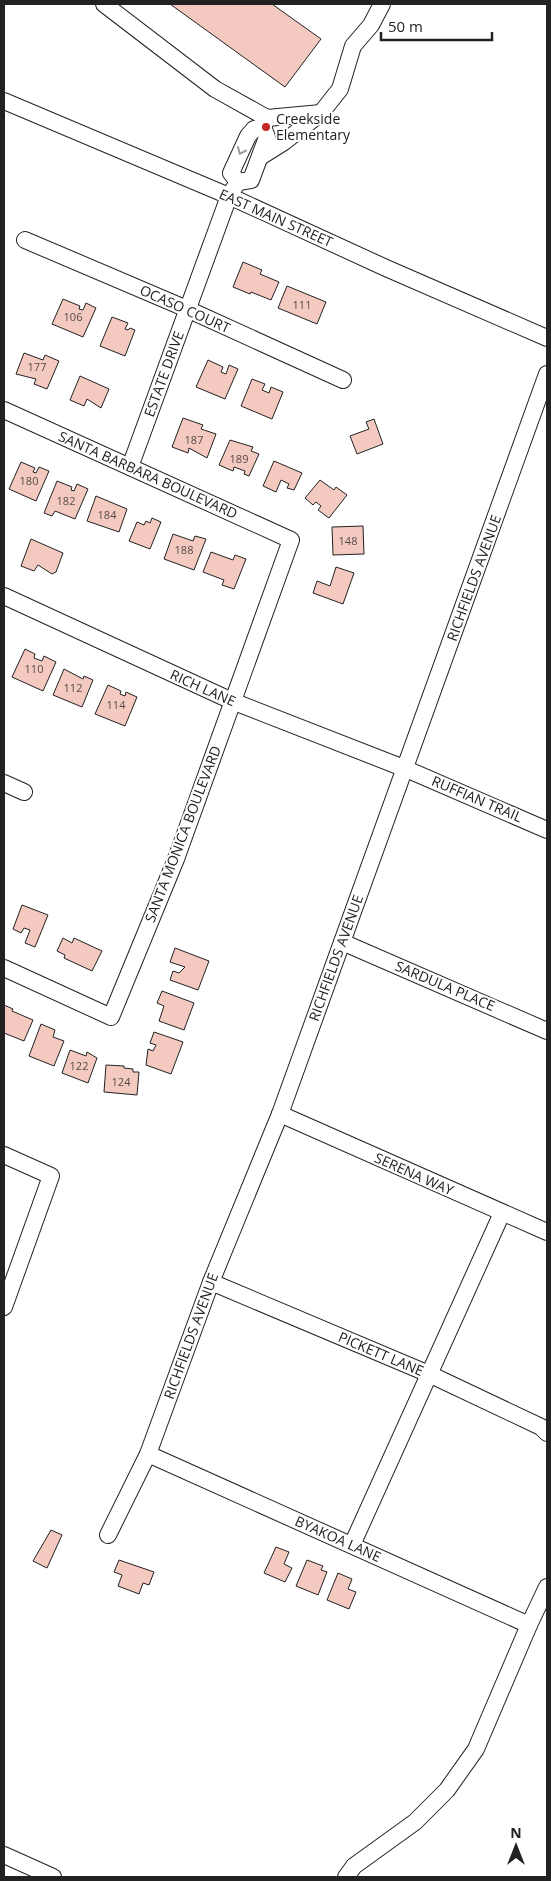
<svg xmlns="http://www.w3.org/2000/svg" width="551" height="1881" font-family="'Open Sans',sans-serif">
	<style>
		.building { fill: #f3c9c0; stroke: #222 }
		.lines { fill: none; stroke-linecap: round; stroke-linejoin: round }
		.minor-casing { stroke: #222; stroke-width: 18 }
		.minor { stroke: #fff; stroke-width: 16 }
		.oneway { stroke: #9c9c9c }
		.poi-dot { fill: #c62828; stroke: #fff; stroke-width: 2 }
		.labels { text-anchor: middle; stroke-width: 4; stroke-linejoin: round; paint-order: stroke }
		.number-label { font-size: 11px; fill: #564c4a }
		.poi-label { font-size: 14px; fill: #222; stroke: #fff; text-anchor: start }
		.street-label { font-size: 14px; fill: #222; stroke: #fff }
	</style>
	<rect width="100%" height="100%" fill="#fff"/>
	<g class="building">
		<path d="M 170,4 L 272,4 L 321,39 L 285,87 Z"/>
		<path d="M 243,262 L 262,270 L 260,274 L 279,282 L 271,300 L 251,292 L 250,294 L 233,287 Z"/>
		<path d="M 287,286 L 326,302 L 317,324 L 278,308 Z"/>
		<path d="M 63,299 L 80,306 L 79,309 L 83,310 L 86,303 L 96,308 L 83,337 L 52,324 Z"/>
		<path d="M 112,317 L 128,323 L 125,329 L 128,330 L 130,328 L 135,330 L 125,356 L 100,346 Z"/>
		<path d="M 24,353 L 43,360 L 45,355 L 59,361 L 47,389 L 34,384 L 36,379 L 16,374 Z"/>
		<path d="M 208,360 L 223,367 L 221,372 L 226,374 L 229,365 L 238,369 L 225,399 L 196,387 Z"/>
		<path d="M 80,376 L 109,389 L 101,408 L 87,399 L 84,406 L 70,400 Z"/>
		<path d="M 252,379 L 265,384 L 262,390 L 269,393 L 271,387 L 283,392 L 272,419 L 241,406 Z"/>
		<path d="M 183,418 L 203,425 L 201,429 L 216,434 L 207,458 L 189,448 L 188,453 L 172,447 Z"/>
		<path d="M 374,419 L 383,444 L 357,454 L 350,436 L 369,429 L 366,422 Z"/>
		<path d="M 230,440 L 253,447 L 251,451 L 259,454 L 249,476 L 244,474 L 245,471 L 234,467 L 233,471 L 219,465 Z"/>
		<path d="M 274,461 L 302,473 L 294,490 L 287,488 L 289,484 L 281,480 L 276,492 L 263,486 Z"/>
		<path d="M 21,462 L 35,468 L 33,472 L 36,473 L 39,467 L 49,471 L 36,501 L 9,489 Z"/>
		<path d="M 320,480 L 334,490 L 336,487 L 347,495 L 329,518 L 318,510 L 321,506 L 316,502 L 313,505 L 305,498 Z"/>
		<path d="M 57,481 L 72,487 L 71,490 L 74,491 L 77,484 L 88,489 L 75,519 L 55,511 L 52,516 L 44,513 Z"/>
		<path d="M 96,496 L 127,509 L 119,532 L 87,521 Z"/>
		<path d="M 152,518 L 161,522 L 150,549 L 129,541 L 137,522 L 144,525 L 146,521 L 150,523 Z"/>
		<path d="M 363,526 L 364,554 L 333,555 L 332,527 Z"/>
		<path d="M 173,534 L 193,541 L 195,536 L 206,539 L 194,570 L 164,559 Z"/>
		<path d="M 31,539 L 63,553 L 56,572 L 52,574 L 38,565 L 34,571 L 21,566 Z"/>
		<path d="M 211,552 L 233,560 L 235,555 L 246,559 L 234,589 L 222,585 L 224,580 L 203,572 Z"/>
		<path d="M 336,567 L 354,573 L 343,604 L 313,593 L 317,581 L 330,586 Z"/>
		<path d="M 25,649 L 35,654 L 34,658 L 42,661 L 44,656 L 56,662 L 43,691 L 12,677 Z"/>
		<path d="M 64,669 L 83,679 L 84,676 L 93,680 L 82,707 L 53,695 Z"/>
		<path d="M 108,685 L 121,691 L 120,694 L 125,696 L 126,692 L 137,697 L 125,726 L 95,714 Z"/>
		<path d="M 22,905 L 48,915 L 35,947 L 25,943 L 30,930 L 24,928 L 21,933 L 13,929 Z"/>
		<path d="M 63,938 L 72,943 L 74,938 L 102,951 L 92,971 L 64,958 L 65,955 L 57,951 Z"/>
		<path d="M 175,948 L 209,961 L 198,990 L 170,980 L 173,971 L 179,973 L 185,967 L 170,962 Z"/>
		<path d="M 162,991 L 194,1003 L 184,1030 L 159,1021 L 164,1006 L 157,1003 Z"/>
		<path d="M 4,1005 L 13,1009 L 12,1011 L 33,1020 L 24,1041 L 4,1033 Z"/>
		<path d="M 41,1024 L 55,1030 L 53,1037 L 64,1041 L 54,1066 L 29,1056 Z"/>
		<path d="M 154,1032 L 183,1042 L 171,1074 L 146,1065 L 148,1049 L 153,1051 L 156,1045 L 150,1043 Z"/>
		<path d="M 70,1050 L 86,1056 L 87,1052 L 97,1058 L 88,1083 L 62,1073 Z"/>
		<path d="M 106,1065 L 124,1066 L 124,1068 L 133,1069 L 133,1072 L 139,1072 L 137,1095 L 104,1092 Z"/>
		<path d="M 51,1530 L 62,1535 L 47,1568 L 33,1561 Z"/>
		<path d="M 276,1547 L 289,1552 L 284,1564 L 292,1568 L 285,1582 L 264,1573 Z"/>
		<path d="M 119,1560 L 154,1572 L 149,1585 L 143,1583 L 139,1594 L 118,1586 L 122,1575 L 114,1572 Z"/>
		<path d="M 307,1560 L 323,1566 L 321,1570 L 327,1572 L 318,1595 L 296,1586 Z"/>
		<path d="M 338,1573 L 352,1579 L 348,1589 L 356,1592 L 349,1609 L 327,1600 Z"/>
	</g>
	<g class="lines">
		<defs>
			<g id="minor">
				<path d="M 104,4 L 215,89 L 267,118 L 321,113"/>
				<path d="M 4,101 L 229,196 L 386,268 L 547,338"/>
				<path d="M 260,157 L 284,142 L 321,113 L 340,89 L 353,46 L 371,25 L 382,4"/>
				<path d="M 238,182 L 231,173 L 248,136 L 254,129 L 263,127"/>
				<path d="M 25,240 L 187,309 L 343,380"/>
				<path d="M 4,410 L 291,540 L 176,859 L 111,1017 L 4,968"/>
				<path d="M 130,467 L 229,196 L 238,182 L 251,180 L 267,137 L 263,127 L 267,118"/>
				<path d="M 4,596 L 232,701 L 406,769 L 547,830"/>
				<path d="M 4,783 L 24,792"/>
				<path d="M 342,942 L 547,1031"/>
				<path d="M 280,1114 L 547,1232"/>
				<path d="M 4,1155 L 51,1176 L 4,1307"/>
				<path d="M 211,1282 L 429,1374 L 541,1427 L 547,1433"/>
				<path d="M 148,1454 L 529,1625"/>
				<path d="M 108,1535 L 148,1454 L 211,1282 L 280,1114 L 547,374"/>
				<path d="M 352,1545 L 502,1213"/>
				<path d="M 4,1855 L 53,1877"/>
				<path d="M 346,1877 L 354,1866 L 415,1822 L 447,1790 L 476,1749 L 529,1625 L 547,1587"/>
			</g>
		</defs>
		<use href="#minor" class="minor-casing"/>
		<use href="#minor" class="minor"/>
	</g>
	<defs><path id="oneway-chevron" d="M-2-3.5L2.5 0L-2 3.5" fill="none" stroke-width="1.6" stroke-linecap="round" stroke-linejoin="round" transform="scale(1.25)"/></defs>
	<use class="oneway" href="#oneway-chevron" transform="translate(241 151) rotate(114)"/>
	<circle class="poi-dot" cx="266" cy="127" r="5"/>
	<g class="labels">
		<g class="number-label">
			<text x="302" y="309">111</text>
			<text x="73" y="321">106</text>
			<text x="37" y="371">177</text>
			<text x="194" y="444">187</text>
			<text x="239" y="463">189</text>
			<text x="29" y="485">180</text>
			<text x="66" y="505">182</text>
			<text x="107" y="519">184</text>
			<text x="348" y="545">148</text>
			<text x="184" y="554">188</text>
			<text x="34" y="673">110</text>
			<text x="73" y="692">112</text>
			<text x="116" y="709">114</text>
			<text x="79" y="1070">122</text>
			<text x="121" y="1086">124</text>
		</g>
		<g class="poi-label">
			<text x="276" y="124">Creekside<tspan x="276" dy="16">Elementary</tspan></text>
		</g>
		<g class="street-label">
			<text transform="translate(276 218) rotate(24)" y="5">EAST MAIN STREET</text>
			<text transform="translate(185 309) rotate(24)" y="5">OCASO COURT</text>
			<text transform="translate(164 374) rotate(-70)" y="5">ESTATE DRIVE</text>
			<text transform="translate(148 475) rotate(24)" y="5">SANTA BARBARA BOULEVARD</text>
			<text transform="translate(474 578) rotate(-70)" y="5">RICHFIELDS AVENUE</text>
			<text transform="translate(203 688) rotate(24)" y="5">RICH LANE</text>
			<text transform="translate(477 799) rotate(23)" y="5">RUFFIAN TRAIL</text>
			<text transform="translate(183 834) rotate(-69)" y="5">SANTA MONICA BOULEVARD</text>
			<text transform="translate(336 958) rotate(-70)" y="5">RICHFIELDS AVENUE</text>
			<text transform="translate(445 986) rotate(23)" y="5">SARDULA PLACE</text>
			<text transform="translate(414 1174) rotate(24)" y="5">SERENA WAY</text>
			<text transform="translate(191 1336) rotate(-70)" y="5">RICHFIELDS AVENUE</text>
			<text transform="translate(381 1354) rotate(23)" y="5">PICKETT LANE</text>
			<text transform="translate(338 1539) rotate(24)" y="5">BYAKOA LANE</text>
		</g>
	</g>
	<rect width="551" height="1881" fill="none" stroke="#222222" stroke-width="10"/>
	<g transform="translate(516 1846)" stroke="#ffffff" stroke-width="4" paint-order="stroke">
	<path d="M0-4L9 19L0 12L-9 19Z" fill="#222222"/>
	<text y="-8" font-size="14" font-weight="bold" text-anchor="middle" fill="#222222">N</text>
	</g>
	<path d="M381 32v8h111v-8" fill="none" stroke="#222222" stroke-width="2.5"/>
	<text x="388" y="32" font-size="15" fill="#222222" stroke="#ffffff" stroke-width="4" paint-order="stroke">50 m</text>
</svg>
